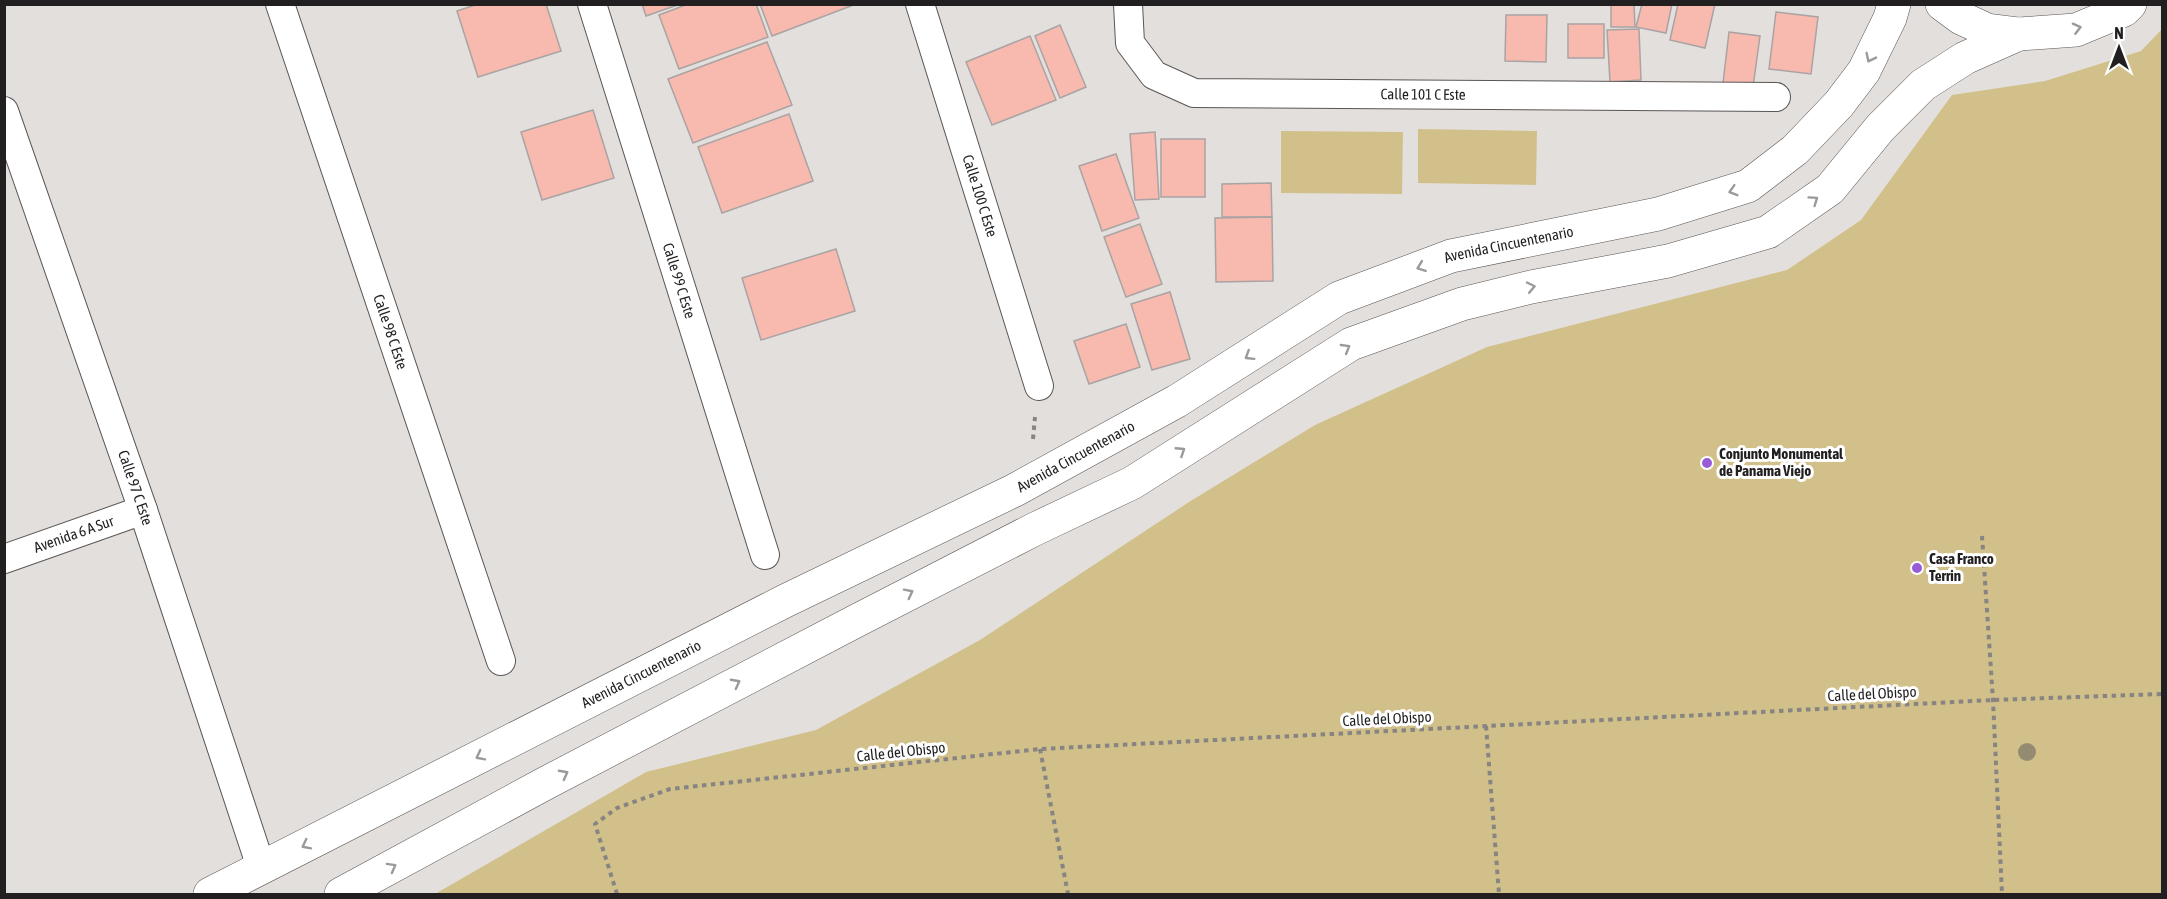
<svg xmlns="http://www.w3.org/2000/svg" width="2167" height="899" font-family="'Asap Condensed',sans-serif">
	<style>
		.green { fill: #d2c08a }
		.building { fill: #f8b9af; stroke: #a9a4a3; stroke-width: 1.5 }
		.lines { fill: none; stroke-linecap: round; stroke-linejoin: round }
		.minor-casing { stroke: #5a5654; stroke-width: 30 }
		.primary-casing { stroke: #5a5654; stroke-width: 34 }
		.path { stroke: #878482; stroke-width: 4; stroke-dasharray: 4.5 4.5; stroke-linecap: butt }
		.minor { stroke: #fff; stroke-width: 28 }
		.primary { stroke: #fff; stroke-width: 33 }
		.tree { fill: #948b72 }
		.oneway { stroke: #9b9a9a }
		.poi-dot { fill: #985dd5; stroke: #fff; stroke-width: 2 }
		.labels { text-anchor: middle; stroke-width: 6; stroke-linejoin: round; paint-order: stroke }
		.street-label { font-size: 15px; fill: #211f1f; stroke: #fff }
		.poi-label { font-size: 15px; font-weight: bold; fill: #211f1f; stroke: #fff; text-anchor: start }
	</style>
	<rect width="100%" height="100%" fill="#e3dfdd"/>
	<g class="green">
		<path d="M 2162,29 L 2162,894 L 435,894 L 646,772 L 816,730 L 980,640 L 1189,502 L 1315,425 L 1487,347 L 1787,270 L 1861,220 L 1952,95 L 2045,81 L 2141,51 Z"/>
		<path d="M 1418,129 L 1537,131 L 1536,185 L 1418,183 Z"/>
		<path d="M 1281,131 L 1403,132 L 1402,194 L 1281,193 Z"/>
	</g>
	<g class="building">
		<path d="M 478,4 L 546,4 L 561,51 L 478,77 L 457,11 Z"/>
		<path d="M 642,4 L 680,4 L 646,16 Z"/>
		<path d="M 688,4 L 756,4 L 768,37 L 679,69 L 659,15 Z"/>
		<path d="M 760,4 L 856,4 L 772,36 Z"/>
		<path d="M 1611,4 L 1634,4 L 1635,27 L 1611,27 Z"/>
		<path d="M 1642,4 L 1672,4 L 1666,33 L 1636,27 Z"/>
		<path d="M 1678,4 L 1715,4 L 1705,48 L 1670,40 Z"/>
		<path d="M 1776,12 L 1818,17 L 1811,74 L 1769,69 Z"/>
		<path d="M 1506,15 L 1547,15 L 1546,62 L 1505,61 Z"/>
		<rect x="1568" y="24" width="36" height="34"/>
		<path d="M 1060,25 L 1086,87 L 1060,98 L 1035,36 Z"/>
		<path d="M 1639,29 L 1641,80 L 1610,82 L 1607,30 Z"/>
		<path d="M 1729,32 L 1760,36 L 1753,87 L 1723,83 Z"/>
		<path d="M 1030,36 L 1056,100 L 992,125 L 966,62 Z"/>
		<path d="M 767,42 L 792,105 L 693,143 L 668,79 Z"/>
		<path d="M 593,110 L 614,178 L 542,200 L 521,132 Z"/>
		<path d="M 789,114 L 813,181 L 722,213 L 698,147 Z"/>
		<path d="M 1155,132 L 1159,199 L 1135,200 L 1130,134 Z"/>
		<rect x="1161" y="139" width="44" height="58"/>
		<path d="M 1116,154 L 1139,218 L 1102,231 L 1079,166 Z"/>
		<path d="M 1271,183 L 1272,217 L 1222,217 L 1222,184 Z"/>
		<path d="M 1272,217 L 1273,281 L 1216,282 L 1215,218 Z"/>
		<path d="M 1140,224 L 1162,284 L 1126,297 L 1104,237 Z"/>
		<path d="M 836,249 L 855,311 L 761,340 L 742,278 Z"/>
		<path d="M 1170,292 L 1190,359 L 1152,370 L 1131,304 Z"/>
		<path d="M 1126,324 L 1140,367 L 1089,384 L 1074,341 Z"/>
	</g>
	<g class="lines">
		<defs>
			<g id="minor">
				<path id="s1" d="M 280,4 L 501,661"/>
				<path id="s2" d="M 592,4 L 765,555"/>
				<path id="s3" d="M 920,4 L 1039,386"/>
				<path id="s4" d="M 1128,4 L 1130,43 L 1154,75 L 1194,93 L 1776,97"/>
				<path id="s5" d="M 4,111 L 143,510 L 261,867"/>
				<path id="s6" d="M 4,559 L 143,510"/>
			</g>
			<g id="primary">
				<path d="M 1942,4 L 1961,18 L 1987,30 L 2019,34 L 2076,30 L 2124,10 L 2130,4"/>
				<path id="s7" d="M 210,894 L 785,601 L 1015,490 L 1177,401 L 1339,298 L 1451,256 L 1658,214 L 1748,186 L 1795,150 L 1839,104 L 1864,71 L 1890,18 L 1894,4"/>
				<path d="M 341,894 L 546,783 L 856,621 L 1035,529 L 1132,483 L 1351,344 L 1462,304 L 1531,287 L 1668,261 L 1768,232 L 1830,189 L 1880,128 L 1923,85 L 1965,58 L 2019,34"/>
			</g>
		</defs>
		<use href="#minor" class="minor-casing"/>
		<use href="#primary" class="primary-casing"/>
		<g class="path">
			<path d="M 1033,439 L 1035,417"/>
			<path d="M 1982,536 L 1993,700 L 2002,894"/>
			<path d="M 1486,726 L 1499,894"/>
			<path d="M 1040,749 L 1068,894"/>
			<path d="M 617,894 L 595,824 L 617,808 L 670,789 L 1040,749 L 1993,700 L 2162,694"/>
		</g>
		<use href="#minor" class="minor"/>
		<use href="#primary" class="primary"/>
	</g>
	<circle class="tree" cx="2027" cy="752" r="9"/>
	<defs><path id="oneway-chevron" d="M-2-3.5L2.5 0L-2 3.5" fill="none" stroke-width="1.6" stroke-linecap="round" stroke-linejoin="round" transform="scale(1.5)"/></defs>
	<g class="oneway">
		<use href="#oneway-chevron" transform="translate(2077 28) rotate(-14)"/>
		<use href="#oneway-chevron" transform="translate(1870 58) rotate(116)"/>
		<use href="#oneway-chevron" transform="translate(1733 191) rotate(163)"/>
		<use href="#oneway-chevron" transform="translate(1814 200) rotate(-35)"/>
		<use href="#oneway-chevron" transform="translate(1421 267) rotate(159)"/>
		<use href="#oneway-chevron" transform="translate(1531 287) rotate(-12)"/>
		<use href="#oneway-chevron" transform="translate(1346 348) rotate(-30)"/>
		<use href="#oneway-chevron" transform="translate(1249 356) rotate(148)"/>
		<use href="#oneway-chevron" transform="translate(1181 451) rotate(-33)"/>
		<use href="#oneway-chevron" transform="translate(909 593) rotate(-27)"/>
		<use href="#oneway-chevron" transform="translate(736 683) rotate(-28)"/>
		<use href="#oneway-chevron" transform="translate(480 756) rotate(153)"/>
		<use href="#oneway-chevron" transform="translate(564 774) rotate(-28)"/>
		<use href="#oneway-chevron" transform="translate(306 845) rotate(153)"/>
		<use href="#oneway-chevron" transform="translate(392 867) rotate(-29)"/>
	</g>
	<g class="poi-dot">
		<circle cx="1707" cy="463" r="6"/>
		<circle cx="1917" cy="568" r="6"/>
	</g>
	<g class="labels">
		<g class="street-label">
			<text dy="5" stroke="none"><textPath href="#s4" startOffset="352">Calle 101 C Este</textPath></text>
			<text dy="5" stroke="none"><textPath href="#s3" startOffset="201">Calle 100 C Este</textPath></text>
			<text dy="5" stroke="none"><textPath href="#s7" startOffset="1456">Avenida Cincuentenario</textPath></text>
			<text dy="5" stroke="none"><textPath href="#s2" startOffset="290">Calle 99 C Este</textPath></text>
			<text dy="5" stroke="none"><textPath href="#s1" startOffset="346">Calle 98 C Este</textPath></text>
			<text dy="5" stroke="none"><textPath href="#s7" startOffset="970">Avenida Cincuentenario</textPath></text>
			<text dy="5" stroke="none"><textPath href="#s5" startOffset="399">Calle 97 C Este</textPath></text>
			<text dy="5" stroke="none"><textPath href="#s6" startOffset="74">Avenida 6 A Sur</textPath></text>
			<text dy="5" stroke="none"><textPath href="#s7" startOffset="484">Avenida Cincuentenario</textPath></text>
			<text transform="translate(1872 694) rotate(-3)" y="5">Calle del Obispo</text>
			<text transform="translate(1387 719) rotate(-3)" y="5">Calle del Obispo</text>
			<text transform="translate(901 752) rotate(-6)" y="5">Calle del Obispo</text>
		</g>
		<g class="poi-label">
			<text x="1719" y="459">Conjunto Monumental<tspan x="1719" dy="17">de Panama Viejo</tspan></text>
			<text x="1929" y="564">Casa Franco<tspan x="1929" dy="17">Terrin</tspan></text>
		</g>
	</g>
	<rect width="2167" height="899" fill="none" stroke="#211f1f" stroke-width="12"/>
	<g transform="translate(2119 48)" stroke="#ffffff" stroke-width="4.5" paint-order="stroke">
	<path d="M0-4.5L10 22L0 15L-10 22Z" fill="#211f1f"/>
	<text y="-9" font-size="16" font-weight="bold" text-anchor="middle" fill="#211f1f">N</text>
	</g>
</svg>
